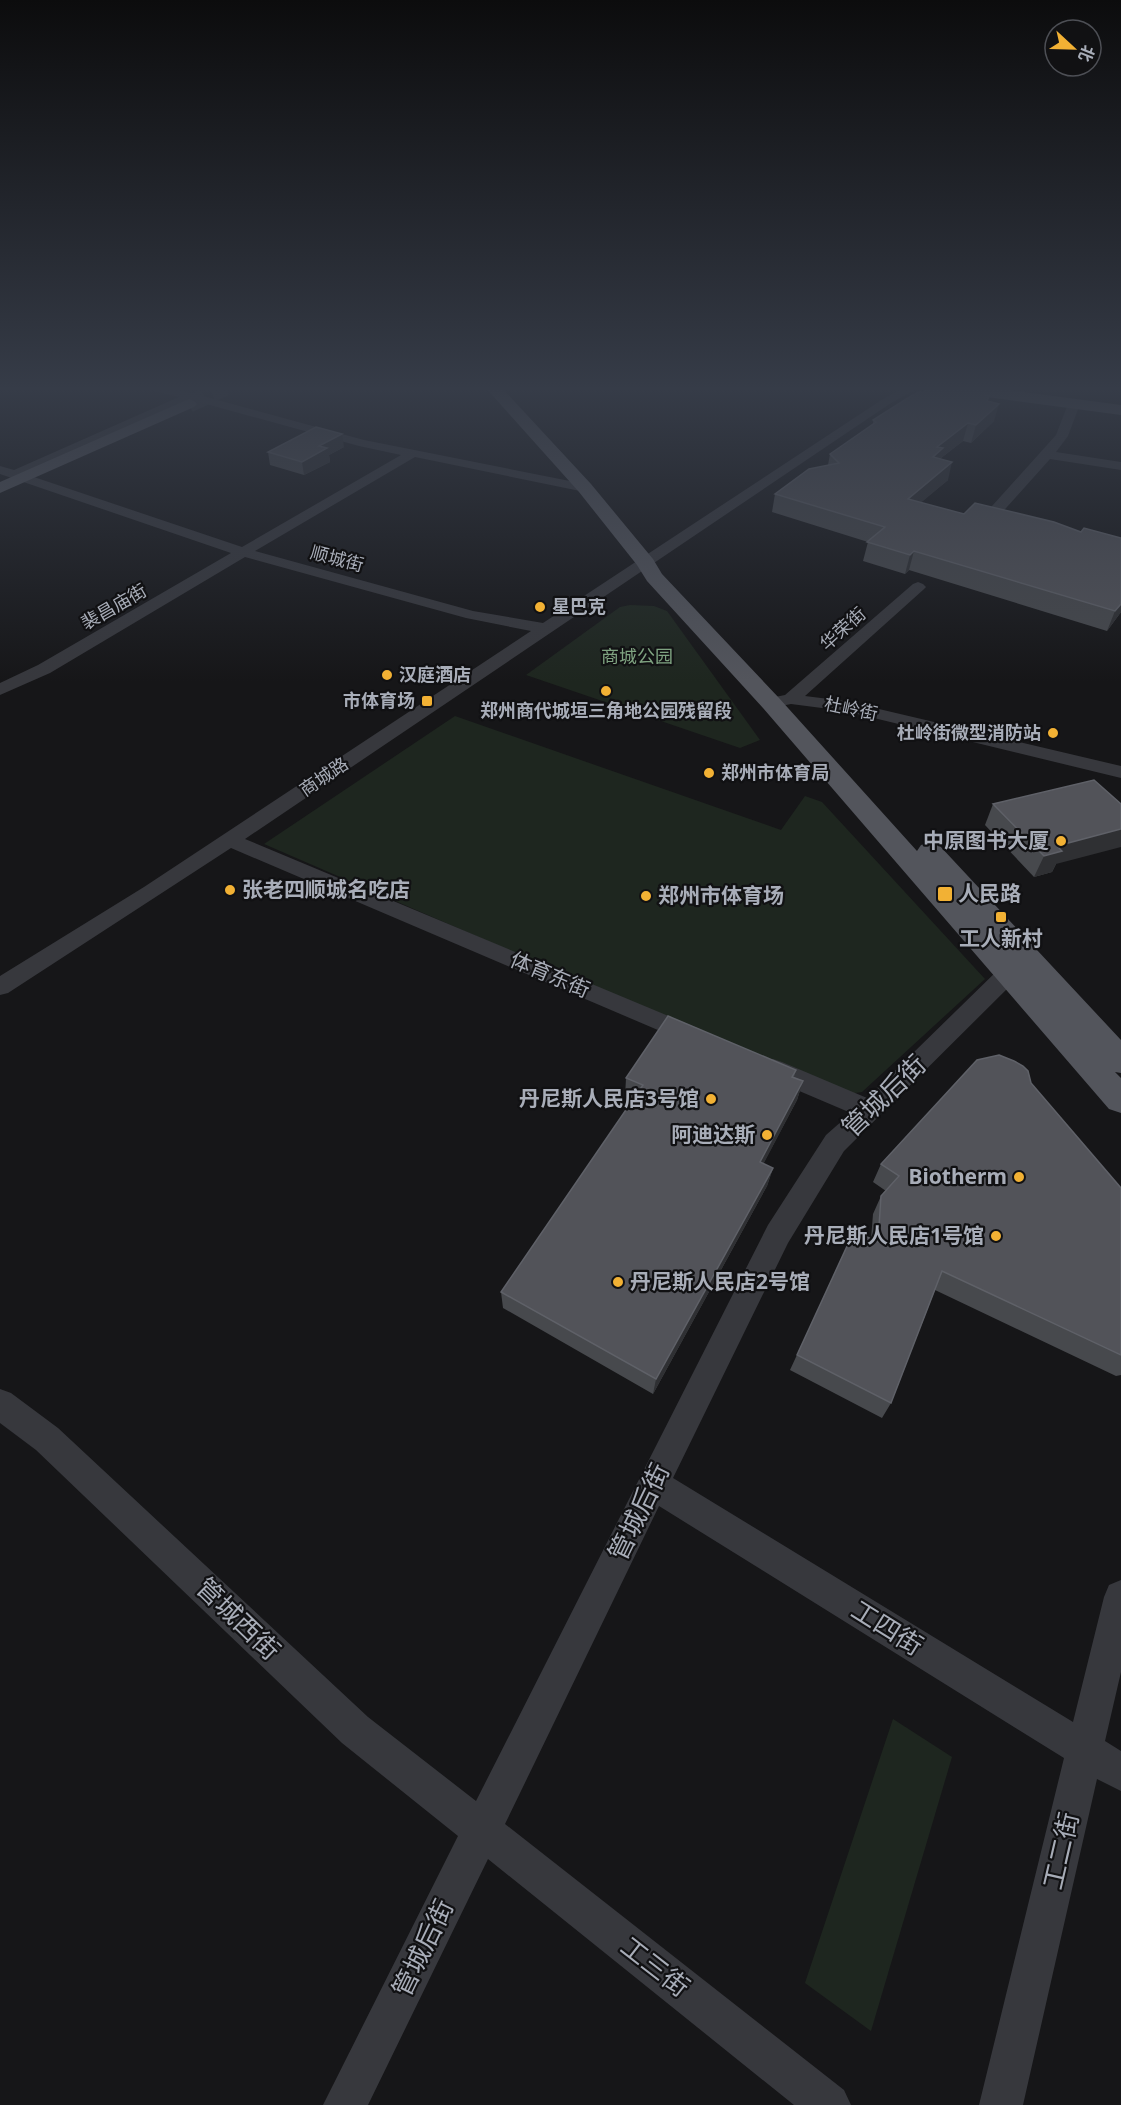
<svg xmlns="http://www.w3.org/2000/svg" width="1121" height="2105" font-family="'Noto Sans','Noto Sans SC',sans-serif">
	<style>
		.green { fill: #1e261f }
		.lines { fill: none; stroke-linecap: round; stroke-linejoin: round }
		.major-tunnel { stroke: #333438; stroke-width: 17; stroke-dasharray: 17 8; stroke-linecap: butt }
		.minor { fill: #37383d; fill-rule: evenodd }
		.major { fill: #53555c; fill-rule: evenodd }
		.wall { fill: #47494d }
		.shaded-wall { fill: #2f3033 }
		.building { fill: #525359; stroke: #5f6168; stroke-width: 1.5 }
		.poi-dot { fill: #f2b134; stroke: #111113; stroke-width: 2 }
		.labels { text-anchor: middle; stroke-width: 4.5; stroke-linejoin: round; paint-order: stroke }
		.far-street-label { font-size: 18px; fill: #a8adb8; stroke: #111113 }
		.far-poi-label { font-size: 18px; font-weight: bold; fill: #a8adb8; stroke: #111113; text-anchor: start }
		.far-park-label { font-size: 18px; fill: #7fa381; stroke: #111113 }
		.poi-label { font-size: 21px; font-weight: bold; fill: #a8adb8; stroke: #111113; text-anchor: end }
		.street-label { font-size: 21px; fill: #a8adb8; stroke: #111113 }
		.near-street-label { font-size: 26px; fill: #a8adb8; stroke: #111113 }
	</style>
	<rect width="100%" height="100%" fill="#161618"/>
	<g class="green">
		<path d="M 630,605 L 654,606 L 667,611 L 760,740 L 740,748 L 526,675 L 620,607 Z"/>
		<path d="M 455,716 L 781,830 L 805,796 L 822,802 L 985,979 L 862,1092 L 842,1095 L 264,844 Z"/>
		<path d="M 893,1719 L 952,1757 L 871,2031 L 805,1983 Z"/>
	</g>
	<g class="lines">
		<path class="major-tunnel" d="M 189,404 L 226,387"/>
		<g class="minor">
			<path d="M 136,387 L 162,387 L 192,393 L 364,440 L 590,485 L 592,488 L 590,491 L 585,492 L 415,457 L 255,551 L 473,611 L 543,623 L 883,399 L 905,387 L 920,387 L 891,403 L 245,839 L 702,1030 L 706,1036 L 702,1042 L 694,1045 L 686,1042 L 231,848 L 8,993 L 0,995 L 0,976 L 144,887 L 531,631 L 466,618 L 245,557 L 50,673 L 0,695 L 0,683 L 38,665 L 231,553 L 0,474 L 0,466 L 14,470 L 179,397 ZM 192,400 L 359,446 L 401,455 L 242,547 L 25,474 Z"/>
			<path d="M 1074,400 L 1080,404 L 1068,436 L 1056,452 L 1121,462 L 1121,470 L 1050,459 L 998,517 L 1012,520 L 1014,523 L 1012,526 L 1007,527 L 983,522 L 981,519 L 983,516 L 1056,435 L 1068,404 Z"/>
			<path d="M 918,582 L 923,584 L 926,587 L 923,590 L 805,696 L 845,701 L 1121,766 L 1121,778 L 845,711 L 791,704 L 771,708 L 765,707 L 762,703 L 765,699 L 785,695 L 913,584 Z"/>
			<path d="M 1009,965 L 1017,967 L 1020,973 L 1017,979 L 844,1151 L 788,1243 L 673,1478 L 1073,1722 L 1104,1597 L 1109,1585 L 1121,1580 L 1121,1672 L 1105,1741 L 1121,1751 L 1121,1791 L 1097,1779 L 1023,2105 L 979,2105 L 1064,1758 L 659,1506 L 505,1824 L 844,2090 L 851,2105 L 794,2105 L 488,1859 L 368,2105 L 323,2105 L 458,1836 L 342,1743 L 36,1450 L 0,1423 L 0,1389 L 11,1393 L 58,1428 L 368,1717 L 476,1801 L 768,1225 L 826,1135 L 851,1113 L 764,1076 L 761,1069 L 764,1062 L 773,1059 L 782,1062 L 867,1098 L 1001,967 Z"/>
		</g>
		<g class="major">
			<path d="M 485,387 L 501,387 L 591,484 L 653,559 L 662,574 L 779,698 L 917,851 L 921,845 L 930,842 L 939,845 L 1121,1040 L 1121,1073 L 1115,1072 L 1121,1078 L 1121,1113 L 1109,1109 L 763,708 L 647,581 L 637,565 L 579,492 Z"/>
			<path d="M 943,387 L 986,387 L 1121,405 L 1121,415 L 950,392 Z"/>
			<path d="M 189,399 L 194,401 L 197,404 L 194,407 L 0,493 L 0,482 Z"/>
		</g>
	</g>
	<g class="wall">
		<path d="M 987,388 L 985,395 L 989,396 L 988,401 L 994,421 L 971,443 L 963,441 L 941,458 L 948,480 L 921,502 L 1121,612 L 1107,631 L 909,570 L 905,574 L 863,561 L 868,542 L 772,512 L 775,494 L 828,465 L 830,454 L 873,424 L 873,420 Z"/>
		<path d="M 344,447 L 329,455 L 330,462 L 304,475 L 270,465 L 268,452 Z"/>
		<path d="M 993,804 L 1056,864 L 1052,872 L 1034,877 L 985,825 Z"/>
		<path d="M 796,1070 L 794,1077 L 803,1081 L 797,1100 L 763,1164 L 773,1168 L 767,1186 L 653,1394 L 503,1308 L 501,1292 L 633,1101 L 625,1097 L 626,1078 Z"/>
		<path d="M 1031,1083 L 1121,1188 L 1121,1375 L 1116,1376 L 935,1290 L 891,1403 L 882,1418 L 790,1370 L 854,1231 L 871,1239 L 873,1214 L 881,1196 L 886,1191 L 873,1182 L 881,1164 Z"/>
	</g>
	<g class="shaded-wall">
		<path d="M 999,404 L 994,421 L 971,443 L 976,425 Z"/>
		<path d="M 968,423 L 963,441 L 941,458 L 939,466 L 933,457 L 937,447 Z"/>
		<path d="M 342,434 L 344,447 L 329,455 L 330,462 L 304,475 L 302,462 L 319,446 Z"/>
		<path d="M 952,462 L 948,480 L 904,517 L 908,499 Z"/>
		<path d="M 914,551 L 909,570 L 905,574 L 910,555 Z"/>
		<path d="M 1121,604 L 1121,612 L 1107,631 L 1115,611 Z"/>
		<path d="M 1121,829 L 1121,847 L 1056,864 L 1052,872 L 1034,877 L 1044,856 L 1057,846 Z"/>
		<path d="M 803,1081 L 797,1100 L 755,1180 L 760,1162 Z"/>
		<path d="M 773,1168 L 767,1186 L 653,1394 L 656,1379 Z"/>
	</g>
	<g class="building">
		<path d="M 953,387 L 987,388 L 984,395 L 989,396 L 987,401 L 999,404 L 976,425 L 968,423 L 937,447 L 943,448 L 933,457 L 952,462 L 908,499 L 964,514 L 975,503 L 1054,522 L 1081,532 L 1084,528 L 1121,538 L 1121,604 L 1115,611 L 914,551 L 910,555 L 867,542 L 885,527 L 775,494 L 809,469 L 839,463 L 830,454 L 876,422 L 873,420 L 911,396 L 919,392 Z"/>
		<path d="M 316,427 L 342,434 L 319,446 L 327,448 L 302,462 L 268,452 Z"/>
		<path d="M 1094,780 L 1121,804 L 1121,829 L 1057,846 L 1062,851 L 1044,856 L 993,804 Z"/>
		<path d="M 668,1016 L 796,1070 L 792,1077 L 803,1081 L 760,1162 L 773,1168 L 656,1379 L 501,1292 L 643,1085 L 626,1078 Z"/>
		<path d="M 999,1055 L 1014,1061 L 1023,1066 L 1028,1071 L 1031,1083 L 1121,1188 L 1121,1355 L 942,1271 L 891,1403 L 797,1355 L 854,1231 L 878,1242 L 881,1196 L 899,1176 L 881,1164 L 977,1060 Z"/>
	</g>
	<linearGradient id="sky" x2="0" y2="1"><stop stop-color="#0c0c0d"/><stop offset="0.57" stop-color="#363c48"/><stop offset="1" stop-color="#363c48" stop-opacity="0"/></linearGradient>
	<rect width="1121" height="682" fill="url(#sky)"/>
	<g class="poi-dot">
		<circle cx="540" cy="607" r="6"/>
		<circle cx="387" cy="675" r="6"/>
		<circle cx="606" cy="691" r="6"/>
		<rect x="421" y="695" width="12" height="12" rx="3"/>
		<circle cx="1053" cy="733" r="6"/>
		<circle cx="709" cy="773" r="6"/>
		<circle cx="1061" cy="841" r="6"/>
		<circle cx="230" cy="890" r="6"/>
		<rect x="937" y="886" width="16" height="16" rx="3"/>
		<circle cx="646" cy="896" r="6"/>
		<rect x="995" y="911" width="12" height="12" rx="3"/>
		<circle cx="711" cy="1099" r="6"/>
		<circle cx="767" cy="1135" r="6"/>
		<circle cx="1019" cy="1177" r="6"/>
		<circle cx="996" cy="1236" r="6"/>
		<circle cx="618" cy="1282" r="6"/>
	</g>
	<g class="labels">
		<g class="far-street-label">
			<text transform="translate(337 559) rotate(15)" y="6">顺城街</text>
			<text transform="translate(114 607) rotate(-30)" y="6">裴昌庙街</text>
			<text transform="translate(843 629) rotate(-42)" y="6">华荣街</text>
			<text transform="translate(851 709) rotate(12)" y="6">杜岭街</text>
			<text transform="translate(324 777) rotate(-34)" y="6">商城路</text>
		</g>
		<g class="far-poi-label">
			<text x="552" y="613">星巴克</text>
			<text x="399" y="681">汉庭酒店</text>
			<text x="415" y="707" text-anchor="end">市体育场</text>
			<text x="606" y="717" text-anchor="middle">郑州商代城垣三角地公园残留段</text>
			<text x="1041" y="739" text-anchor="end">杜岭街微型消防站</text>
			<text x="721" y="779">郑州市体育局</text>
		</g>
		<g class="far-park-label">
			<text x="637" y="663">商城公园</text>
		</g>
		<g class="poi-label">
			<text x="1049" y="848">中原图书大厦</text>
			<text x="242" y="897" text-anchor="start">张老四顺城名吃店</text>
			<text x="958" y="901" text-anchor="start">人民路</text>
			<text x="658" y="903" text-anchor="start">郑州市体育场</text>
			<text x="1001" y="946" text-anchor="middle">工人新村</text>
			<text x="699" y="1106">丹尼斯人民店3号馆</text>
			<text x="755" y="1142">阿迪达斯</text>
			<text x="1007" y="1184">Biotherm</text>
			<text x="984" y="1243">丹尼斯人民店1号馆</text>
			<text x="630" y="1289" text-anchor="start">丹尼斯人民店2号馆</text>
		</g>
		<g class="street-label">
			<text transform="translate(550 975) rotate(23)" y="7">体育东街</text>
		</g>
		<g class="near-street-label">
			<text transform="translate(884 1096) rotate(-44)" y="9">管城后街</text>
			<text transform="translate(639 1512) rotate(-64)" y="9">管城后街</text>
			<text transform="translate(238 1619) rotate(44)" y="9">管城西街</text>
			<text transform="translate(887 1628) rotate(32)" y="9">工四街</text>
			<text transform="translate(1061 1851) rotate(-77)" y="9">工二街</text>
			<text transform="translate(423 1948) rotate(-64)" y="9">管城后街</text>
			<text transform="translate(655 1967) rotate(38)" y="9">工三街</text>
		</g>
	</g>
	<g transform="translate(1073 48) rotate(112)"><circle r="28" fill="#111113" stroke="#4d4f55" stroke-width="1.5"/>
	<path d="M0-4.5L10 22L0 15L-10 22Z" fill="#f2b134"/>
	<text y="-9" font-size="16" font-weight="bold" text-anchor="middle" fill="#a8adb8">北</text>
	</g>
</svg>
